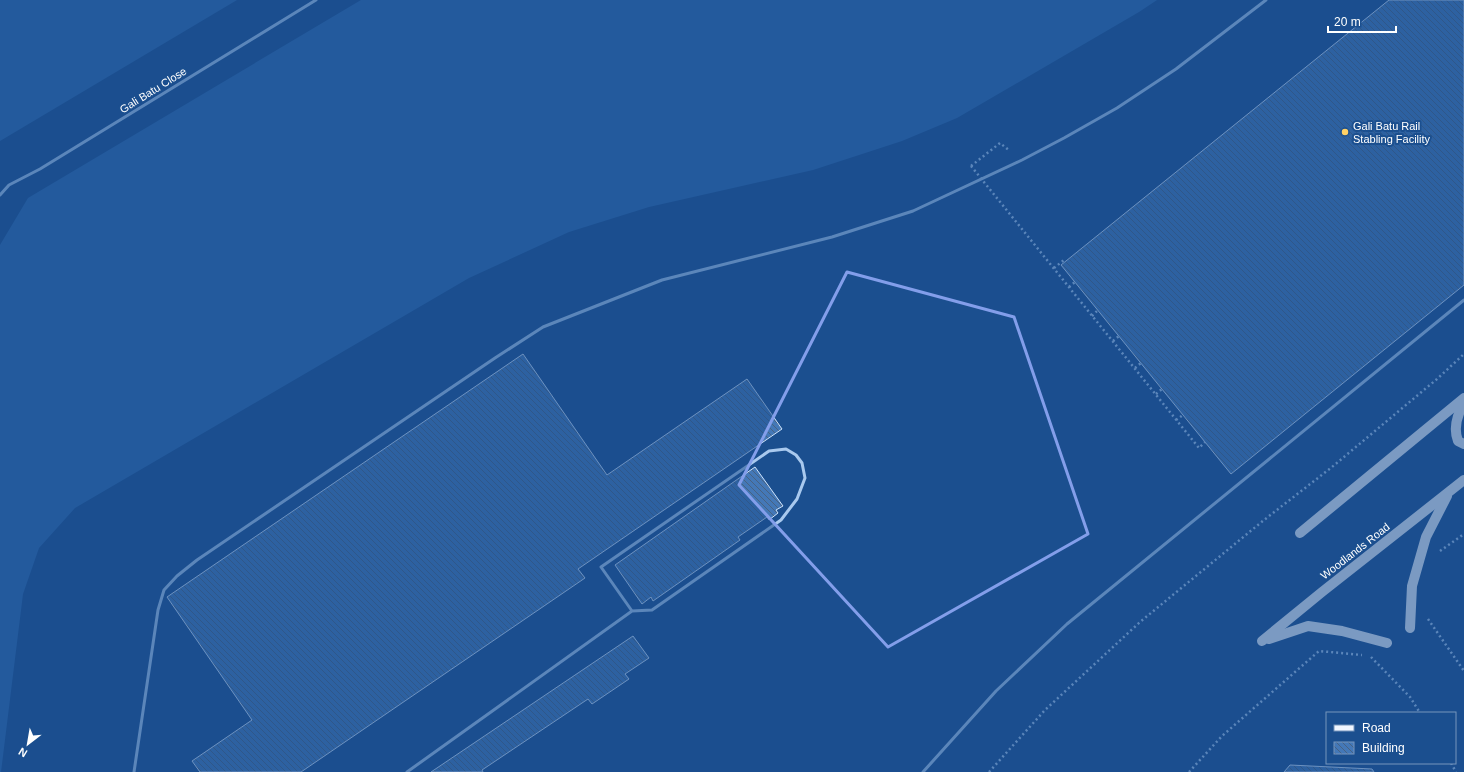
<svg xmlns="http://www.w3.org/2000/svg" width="1464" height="772" font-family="Arial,sans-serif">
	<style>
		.grass { fill: #2e69ad }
		.building { fill: url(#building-back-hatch); stroke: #cfe3fa }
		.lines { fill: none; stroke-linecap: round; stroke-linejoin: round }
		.path { stroke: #a9c9ee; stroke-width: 2.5; stroke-dasharray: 2 3; stroke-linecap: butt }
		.lane { stroke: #a9c9ee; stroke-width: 3 }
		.primary { stroke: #f0f6ff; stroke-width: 10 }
		.path-bridge { stroke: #a9c9ee; stroke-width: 2.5; stroke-dasharray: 2 3; stroke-linecap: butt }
		.marked { fill: none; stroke: #839eea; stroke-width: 3; stroke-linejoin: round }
		.poi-dot { fill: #ffd166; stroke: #1b4f8f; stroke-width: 1.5 }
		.labels { text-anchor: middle; stroke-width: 4; stroke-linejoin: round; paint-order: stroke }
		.street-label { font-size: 11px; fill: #fff; stroke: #1b4f8f }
		.poi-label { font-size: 11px; fill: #fff; stroke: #1b4f8f; text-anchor: start }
	</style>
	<defs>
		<pattern id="building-back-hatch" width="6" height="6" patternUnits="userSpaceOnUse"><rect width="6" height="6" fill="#4478b7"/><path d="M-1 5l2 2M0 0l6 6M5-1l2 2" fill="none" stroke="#486282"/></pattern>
	</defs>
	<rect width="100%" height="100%" fill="#1b4f8f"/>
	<g class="grass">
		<path d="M 0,0 L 237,0 L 0,141 Z"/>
		<path d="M 361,0 L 1157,0 L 1139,12 L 957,118 L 902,141 L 813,170 L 649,207 L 569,232 L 469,278 L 75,508 L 39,548 L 23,594 L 1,772 L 0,772 L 0,245 L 28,198 Z"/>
	</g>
	<g class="building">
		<path d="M 1389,0 L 1464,0 L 1464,285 L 1231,474 L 1061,265 Z"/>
		<path d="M 523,354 L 607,475 L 747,379 L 782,429 L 578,569 L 585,578 L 301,772 L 200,772 L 192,761 L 252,720 L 167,597 Z"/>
		<path d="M 755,467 L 783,506 L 776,510 L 778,513 L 769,520 L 767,517 L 738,537 L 740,540 L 653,601 L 651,597 L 642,604 L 615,565 Z"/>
		<path d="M 633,636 L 649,658 L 625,674 L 629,679 L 592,704 L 588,699 L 482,770 L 483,772 L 431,772 Z"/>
		<path d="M 1290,765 L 1372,769 L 1374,772 L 1284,772 Z"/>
	</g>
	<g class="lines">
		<g class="path">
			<path d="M 971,166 L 1000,143 L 1010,151"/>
			<path d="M 1054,268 L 1064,260"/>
			<path d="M 1069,287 L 1075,282"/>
			<path d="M 1092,316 L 1098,310"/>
			<path d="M 1113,341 L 1119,336"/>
			<path d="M 1135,368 L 1141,363"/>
			<path d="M 1156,394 L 1162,389"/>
			<path d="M 1176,420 L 1183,415"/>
			<path d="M 1440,551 L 1464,534"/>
			<path d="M 1428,619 L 1464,671"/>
			<path d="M 1371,657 L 1410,697 L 1420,713"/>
			<path d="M 1451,763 L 1456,772"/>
			<path d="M 989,772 L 1045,710 L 1140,622 L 1264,520 L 1332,467 L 1437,379 L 1464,354"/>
			<path d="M 1189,772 L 1222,736 L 1319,651 L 1362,655"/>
		</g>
		<g class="lane">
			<path d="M 0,195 L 9,185 L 40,169 L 316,0"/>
			<path d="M 134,772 L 158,610 L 164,590 L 177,576 L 197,560 L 495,358 L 543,327 L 662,280 L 832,237 L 913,211 L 1022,160 L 1064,138 L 1117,108 L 1176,69 L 1266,0"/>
			<path d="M 407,772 L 632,611 L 652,610 L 781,520 L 797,499 L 805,478 L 802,463 L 796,455 L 786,449 L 769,451 L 601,567 L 632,611"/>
			<path d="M 923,772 L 996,691 L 1067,624 L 1464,300"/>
		</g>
		<g class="primary">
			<path d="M 1464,403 C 1457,415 1453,428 1458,441 L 1464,444"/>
			<path d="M 1300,533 L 1464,398"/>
			<path d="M 1410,628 L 1412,586 L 1426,537 L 1447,496"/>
			<path d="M 1269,639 L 1308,626 L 1342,631 L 1387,643"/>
			<path d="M 1262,641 L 1322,592 L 1464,480"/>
		</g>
		<path class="path-bridge" d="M 971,166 L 1199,448 L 1205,442"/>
	</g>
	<path d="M0 0H1464V772H0ZM 847,272 L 1014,317 L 1088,534 L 888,647 L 739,485 Z" fill="#1b4f8f" fill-opacity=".55" fill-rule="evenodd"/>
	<path class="marked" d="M 847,272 L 1014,317 L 1088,534 L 888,647 L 739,485 Z"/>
	<circle class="poi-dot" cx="1345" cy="132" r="4"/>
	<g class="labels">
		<g class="street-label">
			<text transform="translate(153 90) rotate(-32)" y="4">Gali Batu Close</text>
			<text transform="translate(1355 551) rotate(-38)" y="4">Woodlands Road</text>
		</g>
		<g class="poi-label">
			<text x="1353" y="130">Gali Batu Rail<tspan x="1353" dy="13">Stabling Facility</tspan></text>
		</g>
	</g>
	<rect x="1326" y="712" width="130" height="52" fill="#1b4f8f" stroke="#7695bc"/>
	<rect x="1334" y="725" width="20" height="6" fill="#f0f6ff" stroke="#7695bc"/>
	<text x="1362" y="732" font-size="12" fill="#ffffff">Road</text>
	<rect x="1334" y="742" width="20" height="12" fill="url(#building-back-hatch)" stroke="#7695bc"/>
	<text x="1362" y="752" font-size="12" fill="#ffffff">Building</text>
	<g transform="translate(28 744) rotate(211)" stroke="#1b4f8f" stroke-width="3" paint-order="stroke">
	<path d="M0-3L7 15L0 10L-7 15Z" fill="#ffffff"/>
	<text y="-6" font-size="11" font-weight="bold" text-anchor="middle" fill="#ffffff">N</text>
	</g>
	<path d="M1328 26v6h68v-6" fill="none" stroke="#ffffff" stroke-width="2"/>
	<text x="1334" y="26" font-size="12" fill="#ffffff" stroke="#1b4f8f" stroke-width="3" paint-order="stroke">20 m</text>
</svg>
